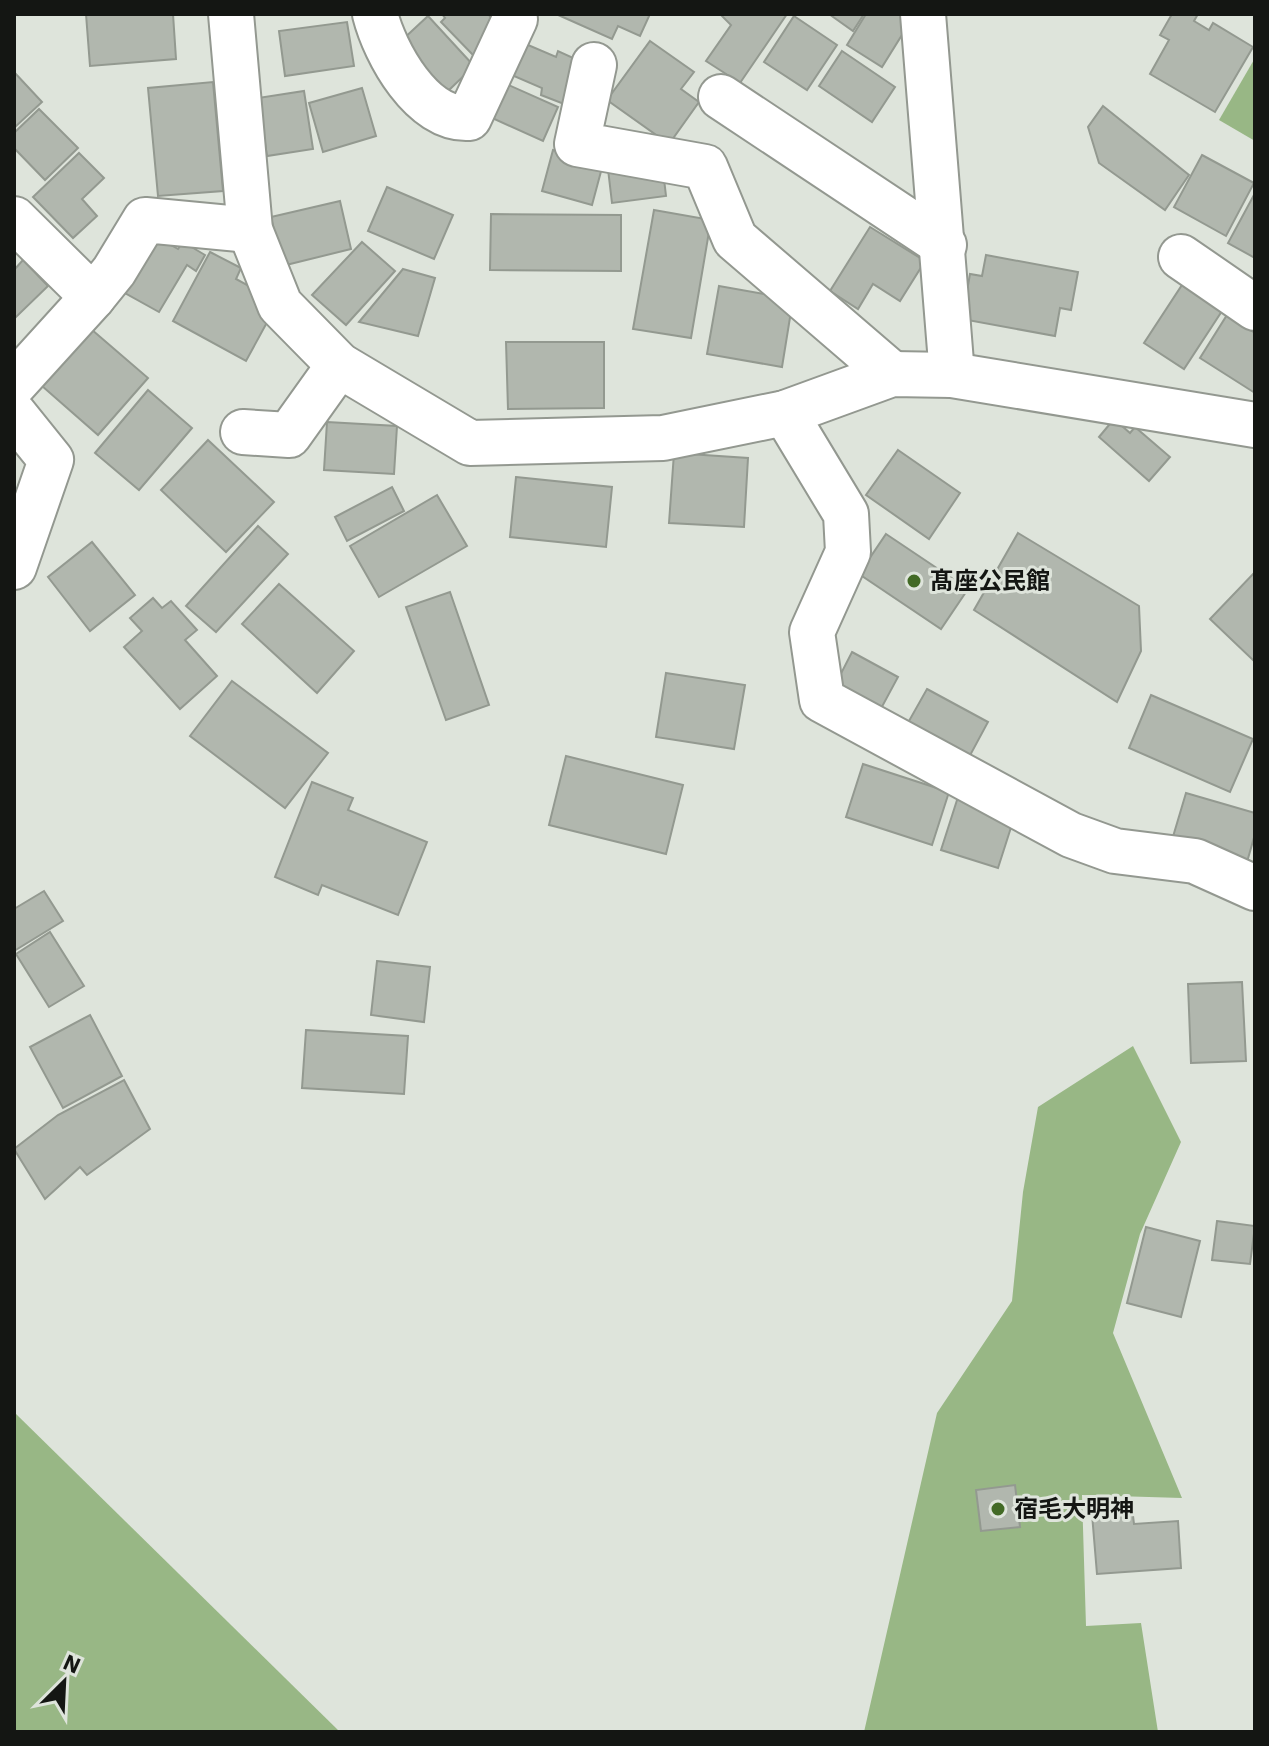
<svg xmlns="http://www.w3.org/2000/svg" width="1269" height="1746" font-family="'IBM Plex Sans','Noto Sans JP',sans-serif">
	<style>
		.forest { fill: #98b785 }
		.building { fill: #b1b7ae; stroke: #939990; stroke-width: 2 }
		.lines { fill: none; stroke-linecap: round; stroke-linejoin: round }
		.street-casing { stroke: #939890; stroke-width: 48 }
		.street { stroke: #fff; stroke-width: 44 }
		.poi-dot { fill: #426a25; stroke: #dee4db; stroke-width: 3 }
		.labels { text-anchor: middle; stroke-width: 6; stroke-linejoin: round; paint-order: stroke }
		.poi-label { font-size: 24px; font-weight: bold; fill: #141613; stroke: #dee4db; text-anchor: start }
	</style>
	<rect width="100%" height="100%" fill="#dee4db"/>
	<g class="forest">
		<path d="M 1255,58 L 1255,141 L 1219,120 Z"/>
		<path d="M 1133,1046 L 1181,1142 L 1140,1234 L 1113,1333 L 1182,1498 L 1082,1495 L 1086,1626 L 1141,1623 L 1158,1732 L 864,1732 L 937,1413 L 1012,1301 L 1023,1192 L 1038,1107 Z"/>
		<path d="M 14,1412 L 340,1732 L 14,1732 Z"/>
	</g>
	<g class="building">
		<path d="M 86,14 L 173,14 L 176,59 L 90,66 Z"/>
		<path d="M 442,14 L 488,14 L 502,29 L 474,56 L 441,22 L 445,18 Z"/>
		<path d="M 556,14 L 650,14 L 640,36 L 618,26 L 612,39 Z"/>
		<path d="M 720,14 L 787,14 L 740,83 L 706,61 L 731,25 Z"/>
		<path d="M 829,14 L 864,14 L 853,31 Z"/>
		<path d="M 866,14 L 901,14 L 905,30 L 882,67 L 847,45 Z"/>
		<path d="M 1172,14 L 1198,14 L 1194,21 L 1209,30 L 1213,23 L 1253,47 L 1215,112 L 1150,74 L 1169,40 L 1160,35 Z"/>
		<path d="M 428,16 L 474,66 L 447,92 L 401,41 Z"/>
		<path d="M 794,16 L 837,45 L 807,90 L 764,62 Z"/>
		<path d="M 347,22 L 354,66 L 285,76 L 279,31 Z"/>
		<path d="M 514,39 L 556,57 L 558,51 L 582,62 L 564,104 L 541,95 L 542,88 L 500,70 Z"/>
		<path d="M 650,41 L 694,72 L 681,89 L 699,102 L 669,144 L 607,100 Z"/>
		<path d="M 842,51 L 895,87 L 872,122 L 819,86 Z"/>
		<path d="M 14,72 L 42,102 L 14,128 Z"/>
		<path d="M 495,79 L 558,107 L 543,141 L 479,112 Z"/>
		<path d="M 213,82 L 223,191 L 158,196 L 148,88 Z"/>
		<path d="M 362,88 L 376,136 L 323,152 L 309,103 Z"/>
		<path d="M 304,91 L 313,149 L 267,156 L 258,98 Z"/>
		<path d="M 1103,106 L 1189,175 L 1165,210 L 1099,163 L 1088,127 Z"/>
		<path d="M 39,109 L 78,148 L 45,180 L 14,148 L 14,133 Z"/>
		<path d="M 553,150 L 603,164 L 592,205 L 542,191 Z"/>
		<path d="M 79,153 L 104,178 L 82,199 L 97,216 L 73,238 L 33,197 Z"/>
		<path d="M 1202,155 L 1254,183 L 1226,236 L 1174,207 Z"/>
		<path d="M 662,162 L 666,196 L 612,203 L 608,169 Z"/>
		<path d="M 387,187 L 453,215 L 434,259 L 368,231 Z"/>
		<path d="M 1255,193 L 1255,258 L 1228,243 Z"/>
		<path d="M 340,201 L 351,249 L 282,266 L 271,217 Z"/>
		<path d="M 654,210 L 711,220 L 691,338 L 633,329 Z"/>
		<path d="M 491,214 L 621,215 L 621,271 L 490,270 Z"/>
		<path d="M 870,227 L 925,261 L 900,301 L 873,284 L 858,309 L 830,291 Z"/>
		<path d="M 148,232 L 178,249 L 183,242 L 205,255 L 196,271 L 187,265 L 159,312 L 116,288 Z"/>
		<path d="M 362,242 L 395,271 L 346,325 L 312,295 Z"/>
		<path d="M 210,252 L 241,268 L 236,279 L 267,296 L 271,315 L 246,361 L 173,321 Z"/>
		<path d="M 986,255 L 1078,272 L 1071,310 L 1060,308 L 1055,336 L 962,319 L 970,274 L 982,276 Z"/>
		<path d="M 23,260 L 48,286 L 14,319 L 14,270 Z"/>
		<path d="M 403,269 L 435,278 L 418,336 L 359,322 Z"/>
		<path d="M 1182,285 L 1222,311 L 1184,369 L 1144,343 Z"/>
		<path d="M 719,286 L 793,299 L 782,367 L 707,354 Z"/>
		<path d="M 1227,315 L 1255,333 L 1255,393 L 1200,358 Z"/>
		<path d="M 84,323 L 148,378 L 98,435 L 34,379 Z"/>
		<path d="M 506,342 L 604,342 L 604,408 L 508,409 Z"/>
		<path d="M 148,390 L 192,428 L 139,490 L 95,453 Z"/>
		<path d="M 1114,419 L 1130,433 L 1135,427 L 1170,457 L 1149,481 L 1099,437 Z"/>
		<path d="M 327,422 L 397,426 L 394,474 L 324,470 Z"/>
		<path d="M 208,440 L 274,502 L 226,552 L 161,490 Z"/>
		<path d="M 898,450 L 960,493 L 929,539 L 866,495 Z"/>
		<path d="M 674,453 L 748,458 L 744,527 L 669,523 Z"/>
		<path d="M 516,477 L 612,487 L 606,547 L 510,537 Z"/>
		<path d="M 392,487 L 404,511 L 347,541 L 335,517 Z"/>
		<path d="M 437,495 L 467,546 L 379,597 L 350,546 Z"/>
		<path d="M 258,526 L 288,554 L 216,632 L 186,606 Z"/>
		<path d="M 1018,533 L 1139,606 L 1141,651 L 1117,702 L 974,610 Z"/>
		<path d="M 886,534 L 968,589 L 941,629 L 859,574 Z"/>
		<path d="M 92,542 L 135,595 L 90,631 L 48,577 Z"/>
		<path d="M 1255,572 L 1255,662 L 1210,619 Z"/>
		<path d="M 279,584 L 354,651 L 317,693 L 242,624 Z"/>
		<path d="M 450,592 L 489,705 L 446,720 L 406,607 Z"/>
		<path d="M 153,598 L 162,608 L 171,601 L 197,630 L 185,640 L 217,676 L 180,709 L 124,647 L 142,631 L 130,618 Z"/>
		<path d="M 852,652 L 898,677 L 877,716 L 832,691 Z"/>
		<path d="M 666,673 L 745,685 L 734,749 L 656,737 Z"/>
		<path d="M 232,681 L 328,753 L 285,808 L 190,736 Z"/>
		<path d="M 927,689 L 988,722 L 967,761 L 905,728 Z"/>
		<path d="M 1151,695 L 1253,739 L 1230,792 L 1129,748 Z"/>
		<path d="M 566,756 L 683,785 L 666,854 L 549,825 Z"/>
		<path d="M 863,764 L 949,792 L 932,845 L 846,817 Z"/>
		<path d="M 312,782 L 353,798 L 348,810 L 427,842 L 398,915 L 322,885 L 318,895 L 275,877 Z"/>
		<path d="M 1186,793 L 1255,813 L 1255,834 L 1247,862 L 1172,840 Z"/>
		<path d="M 958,797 L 1015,815 L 998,868 L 941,850 Z"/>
		<path d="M 44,891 L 63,921 L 14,951 L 14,909 Z"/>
		<path d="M 50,932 L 84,986 L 49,1007 L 16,954 Z"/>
		<path d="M 377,961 L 430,967 L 424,1022 L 371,1015 Z"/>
		<path d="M 1242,982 L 1246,1061 L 1191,1063 L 1188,984 Z"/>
		<path d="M 90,1015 L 122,1076 L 63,1108 L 30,1047 Z"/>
		<path d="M 306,1030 L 408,1036 L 404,1094 L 302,1088 Z"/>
		<path d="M 124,1080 L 150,1129 L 87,1175 L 80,1167 L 45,1199 L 14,1149 L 58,1115 Z"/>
		<path d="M 1217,1221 L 1255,1226 L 1250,1264 L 1212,1260 Z"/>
		<path d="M 1146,1227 L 1200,1241 L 1181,1317 L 1127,1303 Z"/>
		<path d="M 1015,1485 L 1020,1527 L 981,1531 L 976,1490 Z"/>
		<path d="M 1131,1499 L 1134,1524 L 1178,1521 L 1181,1568 L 1097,1574 L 1091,1502 Z"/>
	</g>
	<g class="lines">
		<defs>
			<g id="street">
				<path d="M 231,14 L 250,230 L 280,305 L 339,365 L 470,443 L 663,438 L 785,413 L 892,374 L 952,375 L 1255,425"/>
				<path d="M 375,14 C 385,53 422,121 469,118 L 515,19"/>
				<path d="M 923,14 L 952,375"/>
				<path d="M 594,65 L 577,144 L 705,167 L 735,239 L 892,374"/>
				<path d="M 721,97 L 944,245"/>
				<path d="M 14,219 L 93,297 L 114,271 L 145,220 L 250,230"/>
				<path d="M 1181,257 L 1255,308"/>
				<path d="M 14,384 L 93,297"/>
				<path d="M 785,413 L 846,514 L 848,552 L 812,632 L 822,700 L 1071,835 L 1115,851 L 1195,861 L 1255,888"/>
				<path d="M 14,414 L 51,460 L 14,567"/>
				<path d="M 243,432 L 289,435 L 339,365"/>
			</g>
		</defs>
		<use href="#street" class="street-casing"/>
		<use href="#street" class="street"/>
	</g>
	<g class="poi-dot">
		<circle cx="914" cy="581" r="8"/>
		<circle cx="998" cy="1509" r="8"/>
	</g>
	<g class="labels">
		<g class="poi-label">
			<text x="930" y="589">髙座公民館</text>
			<text x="1014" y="1517">宿毛大明神</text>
		</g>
	</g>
	<rect width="1269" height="1746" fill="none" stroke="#141613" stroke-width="32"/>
	<g transform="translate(64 1682) rotate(24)" stroke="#dee4db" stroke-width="6" paint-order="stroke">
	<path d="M0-6L14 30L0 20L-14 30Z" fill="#141613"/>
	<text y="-12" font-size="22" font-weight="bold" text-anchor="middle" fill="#141613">N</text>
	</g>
</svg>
